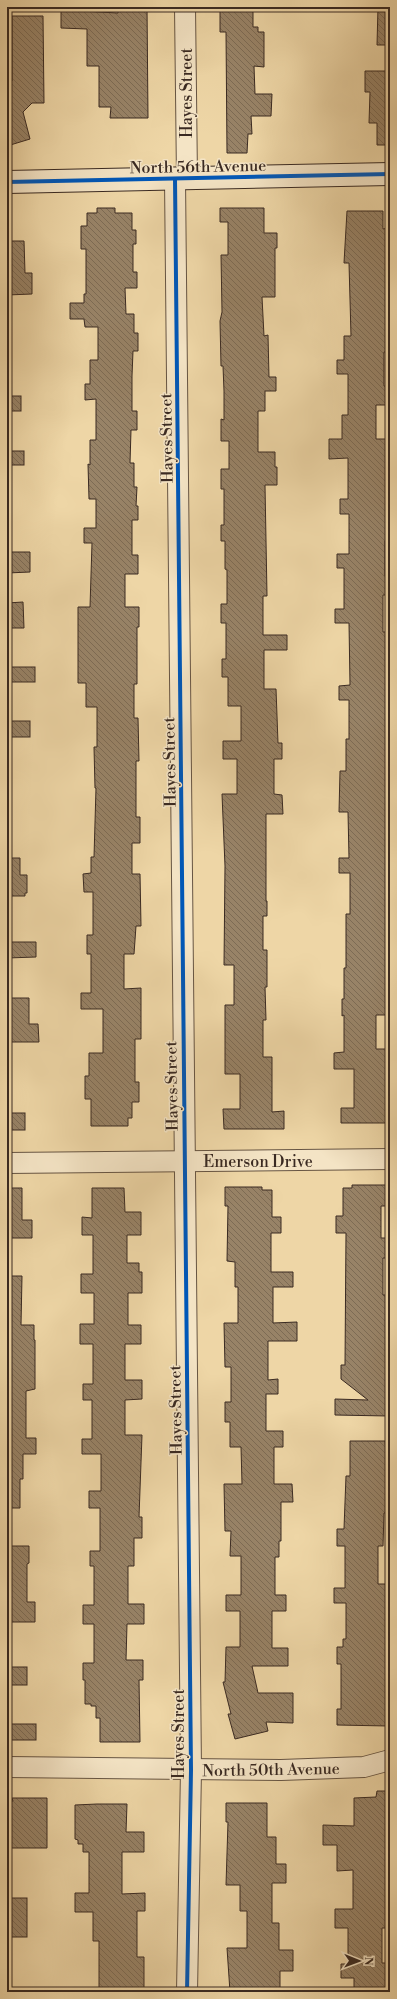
<svg xmlns="http://www.w3.org/2000/svg" width="397" height="1999" font-family="'Libre Bodoni',serif">
	<style>
		.building { fill: url(#building-back-hatch); stroke: #3a2a22 }
		.lines { fill: none; stroke-linecap: round; stroke-linejoin: round }
		.street-casing { stroke: #675543; stroke-width: 22 }
		.secondary-casing { stroke: #3a2a22; stroke-width: 24 }
		.street { stroke: #f4e4c5; stroke-width: 20 }
		.secondary { stroke: #f4e4c5; stroke-width: 22 }
		.cycleway-casing { stroke: #f4e4c5; stroke-width: 6 }
		.cycleway { stroke: #0057b8; stroke-width: 4 }
		.labels { text-anchor: middle; stroke-width: 3; stroke-linejoin: round; paint-order: stroke }
		.street-label { font-size: 16px; fill: #3a2a22; stroke: #f4e4c5 }
	</style>
	<defs>
		<pattern id="building-back-hatch" width="6" height="6" patternUnits="userSpaceOnUse"><rect width="6" height="6" fill="#988367"/><path d="M-1 5l2 2M0 0l6 6M5-1l2 2" fill="none" stroke="#7d6b54"/></pattern>
	</defs>
	<rect width="100%" height="100%" fill="#eed6a6"/>
	<filter id="stains"><feTurbulence type="fractalNoise" baseFrequency=".005" numOctaves="4"/><feColorMatrix values="0 0 0 0 .2 0 0 0 0 .09 0 0 0 0 .02 0 0 0 .5 -.17"/></filter>
	<radialGradient id="worn" r=".72"><stop offset=".6" stop-color="#630" stop-opacity="0"/><stop offset="1" stop-color="#630" stop-opacity=".3"/></radialGradient>
	<g class="building">
		<path d="M 118,7 L 147,7 L 148,118 L 110,118 L 111,107 L 99,107 L 99,66 L 87,66 L 87,29 L 61,28 L 61,10 L 118,13 Z"/>
		<path d="M 378,7 L 390,7 L 390,45 L 377,45 Z"/>
		<path d="M 220,9 L 253,9 L 253,27 L 258,27 L 258,32 L 264,32 L 264,67 L 254,66 L 255,94 L 272,94 L 271,116 L 251,116 L 252,134 L 248,134 L 247,153 L 227,153 L 226,32 L 220,32 Z"/>
		<path d="M 12,16 L 43,16 L 44,103 L 32,103 L 23,112 L 30,139 L 7,146 L 7,86 L 12,81 Z"/>
		<path d="M 365,71 L 390,71 L 390,145 L 377,145 L 377,123 L 369,123 L 370,92 L 365,92 Z"/>
		<path d="M 97,208 L 115,208 L 115,213 L 132,213 L 132,230 L 136,230 L 136,244 L 133,244 L 133,272 L 137,272 L 137,288 L 125,288 L 126,314 L 134,314 L 134,333 L 138,333 L 138,351 L 133,351 L 132,376 L 132,411 L 137,411 L 137,430 L 131,430 L 130,463 L 134,463 L 134,487 L 137,487 L 136,506 L 138,506 L 138,520 L 132,520 L 132,555 L 138,555 L 138,574 L 125,574 L 125,607 L 139,607 L 139,627 L 137,627 L 137,684 L 134,684 L 134,718 L 138,718 L 139,761 L 136,761 L 136,817 L 140,817 L 140,843 L 132,843 L 132,874 L 140,874 L 141,926 L 136,926 L 134,954 L 124,954 L 124,989 L 141,988 L 141,1039 L 135,1039 L 135,1082 L 139,1082 L 139,1102 L 132,1102 L 132,1118 L 128,1118 L 128,1126 L 91,1126 L 91,1099 L 85,1099 L 85,1076 L 89,1076 L 89,1053 L 103,1053 L 103,1009 L 81,1009 L 81,993 L 91,993 L 91,954 L 87,954 L 87,935 L 93,935 L 93,892 L 84,892 L 83,874 L 91,873 L 91,857 L 94,857 L 96,788 L 95,788 L 94,747 L 97,747 L 97,707 L 86,707 L 86,683 L 78,683 L 78,607 L 90,607 L 92,543 L 84,543 L 84,528 L 96,528 L 96,499 L 89,499 L 88,464 L 90,465 L 90,440 L 96,440 L 96,399 L 85,400 L 85,384 L 90,384 L 90,360 L 98,360 L 98,327 L 85,327 L 84,319 L 70,319 L 70,303 L 84,303 L 84,294 L 86,294 L 86,249 L 81,249 L 81,226 L 87,226 L 87,213 L 97,213 Z"/>
		<path d="M 220,208 L 264,208 L 264,233 L 277,233 L 277,248 L 275,248 L 275,297 L 262,297 L 264,336 L 268,335 L 269,377 L 276,377 L 276,391 L 265,391 L 265,411 L 258,411 L 258,452 L 275,452 L 275,467 L 277,467 L 277,485 L 265,485 L 267,596 L 263,596 L 263,635 L 287,635 L 287,650 L 264,650 L 264,689 L 276,689 L 278,743 L 282,743 L 282,759 L 274,759 L 274,794 L 282,795 L 283,814 L 266,814 L 266,901 L 267,901 L 267,916 L 263,916 L 263,950 L 267,950 L 267,987 L 265,987 L 266,1020 L 263,1020 L 263,1057 L 272,1057 L 272,1112 L 284,1111 L 284,1129 L 224,1129 L 223,1109 L 240,1109 L 240,1074 L 225,1074 L 225,1005 L 234,1005 L 234,965 L 224,965 L 225,866 L 222,794 L 237,794 L 237,759 L 223,759 L 223,741 L 241,741 L 241,706 L 228,706 L 228,677 L 222,677 L 222,659 L 226,659 L 226,623 L 221,623 L 221,604 L 227,604 L 227,570 L 225,569 L 225,541 L 221,541 L 221,525 L 224,525 L 224,489 L 221,489 L 221,469 L 229,469 L 229,441 L 221,441 L 221,419 L 224,420 L 224,391 L 223,366 L 221,366 L 220,321 L 222,312 L 221,255 L 228,255 L 228,222 L 220,222 Z"/>
		<path d="M 347,211 L 383,211 L 383,229 L 388,228 L 387,306 L 389,306 L 389,352 L 384,352 L 384,386 L 389,387 L 389,405 L 376,405 L 376,439 L 390,439 L 390,458 L 386,458 L 386,522 L 390,522 L 390,541 L 385,541 L 385,576 L 390,576 L 390,595 L 383,595 L 383,632 L 390,632 L 390,676 L 386,676 L 386,712 L 390,712 L 387,837 L 387,884 L 390,884 L 390,1015 L 376,1015 L 376,1049 L 390,1049 L 390,1097 L 387,1096 L 387,1123 L 341,1123 L 341,1108 L 354,1108 L 354,1069 L 334,1069 L 334,1053 L 344,1052 L 344,1015 L 342,1016 L 342,999 L 344,999 L 344,968 L 346,968 L 346,914 L 350,914 L 350,873 L 339,873 L 339,858 L 349,858 L 348,812 L 339,812 L 340,771 L 346,771 L 346,739 L 349,739 L 349,700 L 339,700 L 339,686 L 350,685 L 349,623 L 335,623 L 335,609 L 344,609 L 344,568 L 337,568 L 337,554 L 349,554 L 349,514 L 340,514 L 340,499 L 348,499 L 348,458 L 329,459 L 329,439 L 342,439 L 342,415 L 348,415 L 348,374 L 337,374 L 337,360 L 344,360 L 344,336 L 351,336 L 349,263 L 344,263 Z"/>
		<path d="M 7,241 L 24,241 L 25,273 L 32,273 L 32,294 L 7,295 Z"/>
		<rect x="7" y="396" width="14" height="15"/>
		<rect x="7" y="451" width="17" height="14"/>
		<path d="M 7,552 L 30,552 L 30,572 L 7,573 Z"/>
		<path d="M 23,602 L 24,628 L 7,628 L 7,603 Z"/>
		<rect x="7" y="667" width="28" height="15"/>
		<rect x="7" y="721" width="23" height="16"/>
		<path d="M 7,858 L 20,858 L 20,875 L 27,875 L 27,893 L 25,893 L 25,896 L 7,896 Z"/>
		<path d="M 7,942 L 36,942 L 36,957 L 7,958 Z"/>
		<path d="M 7,998 L 29,998 L 29,1024 L 38,1024 L 39,1042 L 7,1042 Z"/>
		<rect x="7" y="1113" width="18" height="17"/>
		<path d="M 352,1185 L 390,1185 L 390,1206 L 381,1206 L 381,1238 L 390,1238 L 390,1258 L 383,1258 L 383,1295 L 386,1295 L 386,1324 L 390,1324 L 388,1416 L 335,1415 L 335,1399 L 368,1400 L 341,1379 L 341,1365 L 345,1365 L 346,1233 L 336,1233 L 336,1216 L 343,1216 L 343,1188 L 352,1188 Z"/>
		<path d="M 225,1187 L 262,1187 L 262,1190 L 272,1190 L 272,1217 L 281,1217 L 281,1233 L 271,1233 L 271,1272 L 293,1272 L 293,1287 L 273,1287 L 273,1323 L 297,1322 L 297,1341 L 268,1341 L 268,1380 L 278,1379 L 278,1394 L 266,1394 L 266,1431 L 283,1431 L 283,1447 L 274,1447 L 274,1484 L 292,1484 L 293,1502 L 281,1502 L 281,1541 L 279,1541 L 279,1557 L 275,1557 L 275,1595 L 286,1595 L 286,1611 L 272,1611 L 272,1648 L 288,1648 L 288,1666 L 252,1666 L 258,1693 L 293,1693 L 293,1723 L 266,1722 L 268,1731 L 235,1739 L 228,1714 L 231,1714 L 223,1682 L 225,1682 L 226,1647 L 240,1647 L 240,1611 L 226,1611 L 226,1595 L 241,1595 L 241,1556 L 230,1556 L 231,1531 L 225,1531 L 224,1484 L 242,1484 L 241,1447 L 230,1447 L 230,1422 L 225,1422 L 225,1402 L 231,1402 L 231,1367 L 225,1367 L 224,1323 L 238,1323 L 238,1287 L 235,1287 L 235,1262 L 227,1261 L 228,1206 L 225,1206 Z"/>
		<path d="M 7,1188 L 22,1188 L 22,1220 L 32,1220 L 32,1238 L 7,1238 Z"/>
		<path d="M 92,1188 L 124,1188 L 125,1212 L 141,1212 L 141,1235 L 127,1235 L 127,1263 L 139,1263 L 139,1272 L 142,1272 L 142,1293 L 128,1293 L 128,1325 L 141,1325 L 141,1344 L 125,1344 L 125,1380 L 142,1380 L 142,1399 L 125,1400 L 125,1435 L 142,1435 L 139,1517 L 142,1517 L 142,1538 L 134,1538 L 134,1566 L 128,1566 L 128,1604 L 144,1604 L 144,1624 L 127,1624 L 126,1660 L 143,1660 L 143,1680 L 139,1680 L 140,1742 L 100,1742 L 100,1718 L 96,1718 L 96,1706 L 91,1706 L 91,1704 L 85,1704 L 85,1680 L 83,1680 L 83,1663 L 94,1663 L 94,1624 L 83,1624 L 83,1605 L 94,1605 L 94,1566 L 90,1566 L 90,1551 L 100,1551 L 100,1508 L 89,1508 L 89,1491 L 101,1491 L 101,1454 L 82,1454 L 82,1439 L 92,1439 L 92,1400 L 83,1400 L 83,1384 L 93,1384 L 93,1344 L 80,1344 L 80,1324 L 94,1324 L 94,1293 L 81,1293 L 81,1274 L 93,1274 L 93,1235 L 82,1235 L 82,1217 L 92,1218 Z"/>
		<path d="M 7,1276 L 22,1276 L 21,1325 L 34,1325 L 34,1340 L 35,1340 L 35,1389 L 26,1391 L 26,1438 L 36,1438 L 36,1454 L 23,1454 L 23,1479 L 20,1479 L 20,1508 L 7,1508 Z"/>
		<path d="M 350,1441 L 385,1441 L 386,1451 L 390,1451 L 390,1513 L 384,1513 L 383,1546 L 378,1546 L 378,1584 L 390,1584 L 390,1635 L 388,1635 L 387,1677 L 390,1677 L 388,1726 L 337,1725 L 337,1709 L 341,1709 L 341,1664 L 337,1664 L 337,1647 L 343,1647 L 343,1639 L 346,1639 L 346,1603 L 334,1603 L 334,1588 L 345,1588 L 345,1546 L 337,1546 L 337,1529 L 344,1529 L 346,1476 L 350,1476 Z"/>
		<path d="M 7,1546 L 29,1546 L 29,1563 L 27,1564 L 27,1602 L 35,1602 L 35,1622 L 7,1622 Z"/>
		<rect x="7" y="1667" width="20" height="18"/>
		<rect x="7" y="1724" width="29" height="16"/>
		<path d="M 377,1791 L 390,1791 L 390,1928 L 382,1928 L 382,1963 L 389,1963 L 389,1992 L 354,1992 L 354,1978 L 341,1978 L 341,1964 L 348,1964 L 348,1928 L 335,1928 L 335,1909 L 353,1909 L 353,1870 L 337,1871 L 337,1845 L 323,1845 L 323,1825 L 354,1826 L 354,1798 L 376,1797 Z"/>
		<path d="M 12,1798 L 47,1798 L 47,1848 L 7,1848 L 7,1801 L 13,1801 Z"/>
		<path d="M 226,1803 L 267,1803 L 267,1837 L 276,1837 L 276,1864 L 286,1864 L 286,1883 L 272,1883 L 272,1923 L 279,1923 L 279,1950 L 293,1950 L 293,1971 L 280,1971 L 280,1992 L 230,1992 L 227,1948 L 247,1948 L 247,1911 L 240,1911 L 240,1885 L 226,1885 L 228,1822 L 226,1822 Z"/>
		<path d="M 97,1804 L 127,1804 L 126,1832 L 144,1832 L 144,1852 L 122,1852 L 122,1894 L 145,1893 L 145,1911 L 137,1911 L 137,1957 L 144,1957 L 144,1992 L 99,1992 L 99,1941 L 93,1941 L 93,1912 L 75,1912 L 75,1893 L 89,1893 L 89,1852 L 83,1852 L 83,1844 L 78,1844 L 78,1840 L 75,1839 L 75,1805 Z"/>
		<rect x="7" y="1898" width="20" height="39"/>
	</g>
	<g class="lines">
		<defs>
			<g id="street">
				<path d="M 185,7 L 187,179"/>
				<path d="M 175,179 L 191,1770 L 187,1992"/>
				<path d="M 7,1163 L 390,1159"/>
				<path d="M 7,1767 L 281,1770 L 364,1767 L 390,1760"/>
			</g>
			<path id="secondary" d="M 7,182 L 390,174"/>
		</defs>
		<use href="#street" class="street-casing"/>
		<use href="#secondary" class="secondary-casing"/>
		<use href="#street" class="street"/>
		<use href="#secondary" class="secondary"/>
		<defs>
			<g id="cycleway">
				<path d="M 175,179 L 191,1770 L 187,1992"/>
				<path d="M 7,182 L 390,174"/>
			</g>
		</defs>
		<use href="#cycleway" class="cycleway-casing"/>
		<use href="#cycleway" class="cycleway"/>
	</g>
	<g class="labels">
		<g class="street-label">
			<text transform="translate(186 93) rotate(-90)" y="6">Hayes Street</text>
			<text transform="translate(198 166) rotate(-1)" y="6">North 56th Avenue</text>
			<text transform="translate(166 438) rotate(-91)" y="6">Hayes Street</text>
			<text transform="translate(169 762) rotate(-91)" y="6">Hayes Street</text>
			<text transform="translate(171 1086) rotate(-91)" y="6">Hayes Street</text>
			<text x="258" y="1167">Emerson Drive</text>
			<text transform="translate(175 1410) rotate(-91)" y="6">Hayes Street</text>
			<text transform="translate(178 1734) rotate(-90)" y="6">Hayes Street</text>
			<text transform="translate(271 1769) rotate(-1)" y="6">North 50th Avenue</text>
		</g>
	</g>
	<rect width="397" height="1999" fill="none" stroke="#eed6a6" stroke-width="24"/>
	<rect x="8" y="8" width="381" height="1983" fill="none" stroke="#3a2a22" stroke-width="2"/>
	<rect x="12" y="12" width="373" height="1975" fill="none" stroke="#3a2a22"/>
	<g transform="translate(359 1961) rotate(91)" stroke="#f4e4c5" stroke-width="3" paint-order="stroke">
	<path d="M0-3L7 15L0 10L-7 15Z" fill="#3a2a22"/>
	<text y="-6" font-size="11" font-weight="bold" text-anchor="middle" fill="#3a2a22">N</text>
	</g>
	<rect width="100%" height="100%" filter="url(#stains)"/>
	<rect width="100%" height="100%" fill="url(#worn)"/>
</svg>
